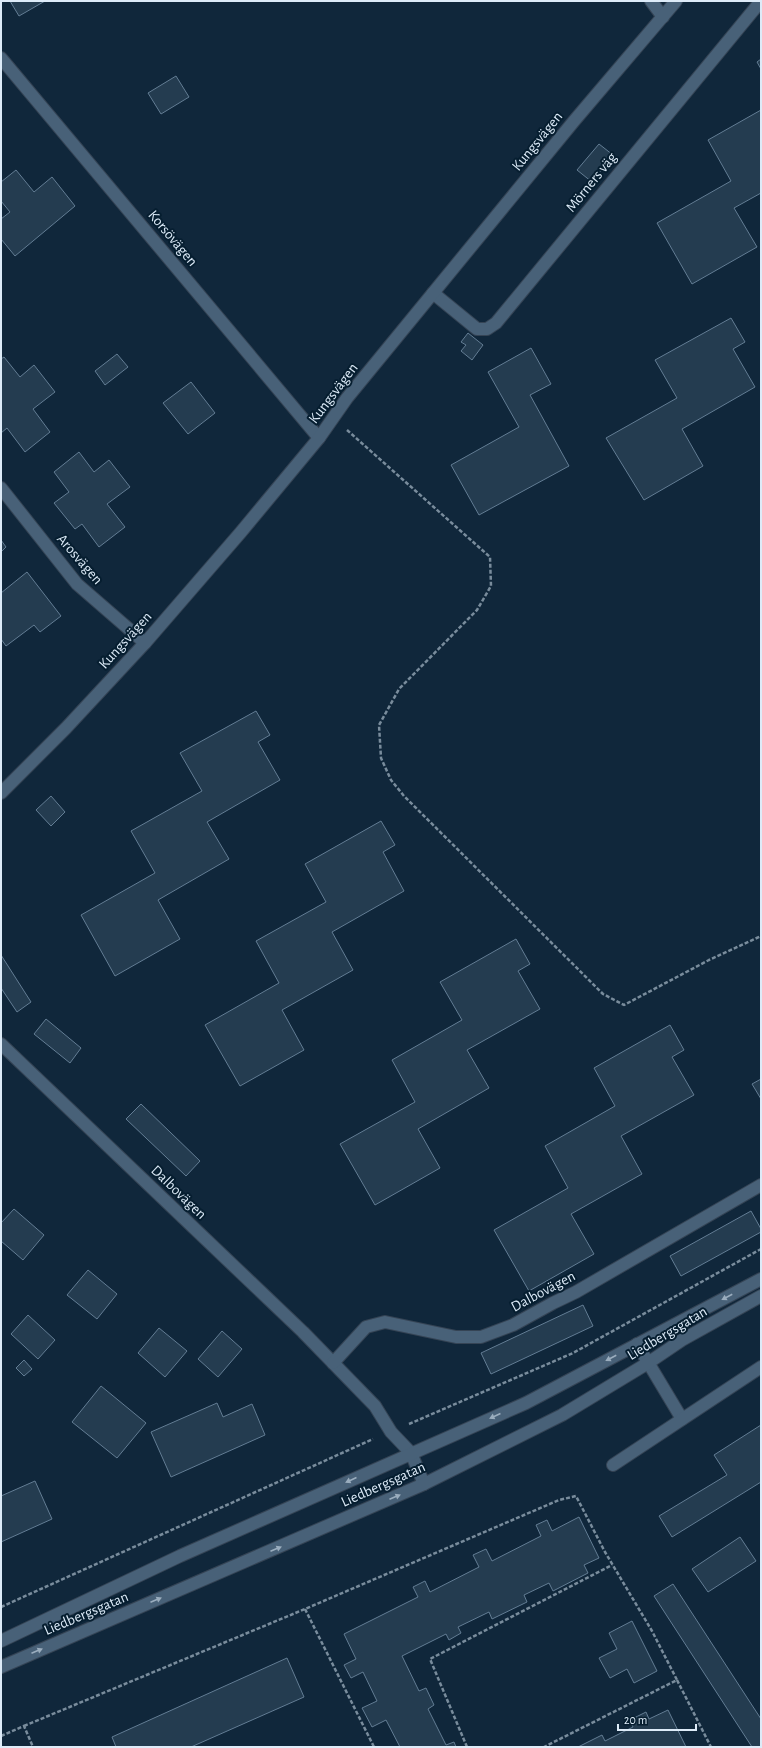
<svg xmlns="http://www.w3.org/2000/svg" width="762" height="1748" font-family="'Alegreya Sans',sans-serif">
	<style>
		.building { fill: #243c50; stroke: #637d94 }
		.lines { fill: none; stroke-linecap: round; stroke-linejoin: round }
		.minor-casing { stroke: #354455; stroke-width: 14 }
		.path { stroke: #798c9c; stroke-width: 2.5; stroke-dasharray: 4 2; stroke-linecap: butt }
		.minor { stroke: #486178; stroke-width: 12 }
		.oneway { fill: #9aadbe }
		.labels { text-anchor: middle; stroke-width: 4; stroke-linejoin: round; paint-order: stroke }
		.street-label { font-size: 15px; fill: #ddebf8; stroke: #061e30 }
	</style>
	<rect width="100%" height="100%" fill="#10273b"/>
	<g class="building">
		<path d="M 10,1 L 45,1 L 19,16 Z"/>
		<path d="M 761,59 L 761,69 L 757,62 Z"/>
		<path d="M 176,76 L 189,97 L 161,114 L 148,93 Z"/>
		<path d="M 761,110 L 761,193 L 734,208 L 757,247 L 692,284 L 657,223 L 731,181 L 708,140 Z"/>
		<path d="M 599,144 L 613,155 L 592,182 L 577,170 Z"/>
		<path d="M 16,170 L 34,192 L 52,177 L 75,206 L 15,256 L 1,239 L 1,219 L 10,212 L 1,201 L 1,182 Z"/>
		<path d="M 731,318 L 745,342 L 733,349 L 755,387 L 682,429 L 703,466 L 644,500 L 606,438 L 677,398 L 655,360 Z"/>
		<path d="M 468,333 L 483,345 L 472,360 L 461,351 L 466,345 L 461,342 Z"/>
		<path d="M 531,348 L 551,384 L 530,395 L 569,466 L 479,515 L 451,465 L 519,427 L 488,372 Z"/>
		<path d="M 117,354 L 128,367 L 105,385 L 95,371 Z"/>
		<path d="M 4,357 L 20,377 L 34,365 L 55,392 L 33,409 L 50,432 L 25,452 L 7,428 L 1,433 L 1,359 Z"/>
		<path d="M 191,382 L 215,413 L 188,434 L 163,403 Z"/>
		<path d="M 79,452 L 94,472 L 109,460 L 130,487 L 107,504 L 125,527 L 99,547 L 82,524 L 75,529 L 54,503 L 69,492 L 54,472 Z"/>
		<path d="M 1,540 L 6,547 L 1,552 Z"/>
		<path d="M 27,572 L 61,616 L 40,632 L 34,625 L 6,646 L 1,639 L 1,593 Z"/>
		<path d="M 256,711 L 270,735 L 258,742 L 280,780 L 207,822 L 229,859 L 158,900 L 180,939 L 115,976 L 81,915 L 155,873 L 131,831 L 202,791 L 180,753 Z"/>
		<path d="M 51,796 L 65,812 L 51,826 L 36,810 Z"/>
		<path d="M 381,821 L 395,845 L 383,852 L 404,891 L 332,932 L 353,970 L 282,1010 L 304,1050 L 240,1086 L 205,1025 L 279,983 L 256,941 L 326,902 L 305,864 Z"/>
		<path d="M 516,939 L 530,964 L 518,971 L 540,1009 L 467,1050 L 489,1088 L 418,1129 L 440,1168 L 375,1205 L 340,1144 L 415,1102 L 392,1060 L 462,1020 L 440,982 Z"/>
		<path d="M 1,955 L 31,1002 L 17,1012 L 1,988 Z"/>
		<path d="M 46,1019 L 81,1048 L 70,1063 L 34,1034 Z"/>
		<path d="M 670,1025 L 684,1050 L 672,1057 L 694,1095 L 621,1136 L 642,1174 L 571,1214 L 594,1254 L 529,1291 L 494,1230 L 568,1188 L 545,1146 L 615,1106 L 594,1068 Z"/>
		<path d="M 761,1079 L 761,1099 L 752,1084 Z"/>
		<path d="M 141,1104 L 200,1161 L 186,1176 L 126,1119 Z"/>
		<path d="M 14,1209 L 44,1235 L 23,1260 L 1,1241 L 1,1223 Z"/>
		<path d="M 751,1211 L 761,1229 L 761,1232 L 681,1276 L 670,1256 Z"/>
		<path d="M 88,1270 L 117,1294 L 97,1319 L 67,1295 Z"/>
		<path d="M 583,1305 L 593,1326 L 491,1374 L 481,1353 Z"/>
		<path d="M 28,1315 L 55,1340 L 38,1359 L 11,1334 Z"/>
		<path d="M 159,1328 L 187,1351 L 165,1377 L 138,1353 Z"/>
		<path d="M 222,1331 L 242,1349 L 218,1377 L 198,1359 Z"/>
		<path d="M 24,1360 L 32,1369 L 24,1376 L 16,1368 Z"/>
		<path d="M 101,1386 L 146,1423 L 117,1458 L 72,1422 Z"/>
		<path d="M 217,1403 L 223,1417 L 252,1404 L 265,1435 L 171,1477 L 151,1432 Z"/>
		<path d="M 761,1425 L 761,1482 L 672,1537 L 659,1516 L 727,1475 L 714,1455 Z"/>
		<path d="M 35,1481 L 52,1519 L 1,1542 L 1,1496 Z"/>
		<path d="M 579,1517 L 599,1558 L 584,1565 L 588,1573 L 553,1591 L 549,1583 L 524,1595 L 527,1602 L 492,1619 L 489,1612 L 458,1627 L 461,1633 L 449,1640 L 446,1634 L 402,1656 L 419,1691 L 426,1688 L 434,1705 L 428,1709 L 446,1745 L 454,1742 L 456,1747 L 400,1747 L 386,1720 L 372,1727 L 362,1708 L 377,1701 L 363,1672 L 351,1678 L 344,1665 L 356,1659 L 344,1634 L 418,1597 L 413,1587 L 425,1581 L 430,1592 L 479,1567 L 473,1555 L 486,1549 L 492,1561 L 541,1536 L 536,1525 L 547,1520 L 552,1531 Z"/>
		<path d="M 740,1537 L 756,1561 L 708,1592 L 692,1569 Z"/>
		<path d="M 673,1584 L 761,1719 L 761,1747 L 752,1747 L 654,1596 Z"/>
		<path d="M 632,1621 L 657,1671 L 634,1683 L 627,1669 L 610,1678 L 599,1658 L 617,1649 L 609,1633 Z"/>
		<path d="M 287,1658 L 304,1697 L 191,1747 L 116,1747 L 112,1737 Z"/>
		<path d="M 668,1710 L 686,1747 L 578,1747 L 602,1735 L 605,1741 L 633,1727 L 630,1720 L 646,1712 L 649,1719 Z"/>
	</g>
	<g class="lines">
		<defs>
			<g id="minor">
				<path d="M 651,1 L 663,17"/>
				<path d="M 1,58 L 319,438"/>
				<path d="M 433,293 L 477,329 L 487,329 L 496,323 L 761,1"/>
				<path d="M 1,488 L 77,584 L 145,643"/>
				<path d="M 1,793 L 66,728 L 145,643 L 241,532 L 319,438 L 347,398 L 574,121 L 676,1"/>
				<path d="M 1,1044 L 303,1332 L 375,1406 L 391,1432 L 411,1453 L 424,1484"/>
				<path d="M 637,1344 L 682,1419"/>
				<path d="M 333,1363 L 366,1327 L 385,1322 L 456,1337 L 481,1337 L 513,1325 L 553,1303 L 576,1292 L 761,1185"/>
				<path d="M 613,1465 L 761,1367"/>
				<path d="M 1,1641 L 180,1556 L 526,1403 L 761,1279"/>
				<path d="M 1,1667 L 424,1484 L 562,1415 L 648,1363 L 682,1340 L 761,1296"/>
			</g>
		</defs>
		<use href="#minor" class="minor-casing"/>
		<g class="path">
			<path d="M 347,430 L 490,557 L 491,586 L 477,610 L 399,689 L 379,725 L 381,758 L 391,780 L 404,796 L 603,994 L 624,1005 L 709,960 L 761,936"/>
			<path d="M 409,1424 L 573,1353 L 761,1249"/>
			<path d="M 1,1607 L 373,1439"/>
			<path d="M 305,1609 L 374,1747"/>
			<path d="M 677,1680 L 711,1747"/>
			<path d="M 24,1726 L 305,1609 L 559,1500 L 576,1496 L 605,1552 L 652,1631 L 677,1680 L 544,1747"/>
			<path d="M 1,1736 L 24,1726 L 33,1747"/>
			<path d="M 467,1747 L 430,1659 L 612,1565"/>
		</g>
		<use href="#minor" class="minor"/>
	</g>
	<defs><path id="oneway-solid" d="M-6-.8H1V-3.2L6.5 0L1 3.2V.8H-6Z"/></defs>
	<g class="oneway">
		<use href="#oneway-solid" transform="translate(727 1297) rotate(152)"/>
		<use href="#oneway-solid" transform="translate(611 1358) rotate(152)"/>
		<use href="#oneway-solid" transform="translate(495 1416) rotate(156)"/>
		<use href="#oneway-solid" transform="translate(351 1480) rotate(156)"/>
		<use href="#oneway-solid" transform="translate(395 1497) rotate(-23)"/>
		<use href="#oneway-solid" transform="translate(276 1549) rotate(-23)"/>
		<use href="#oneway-solid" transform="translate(156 1600) rotate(-23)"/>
		<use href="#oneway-solid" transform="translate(37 1651) rotate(-23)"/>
	</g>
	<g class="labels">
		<g class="street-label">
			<text transform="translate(537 141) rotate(-51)" y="5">Kungsvägen</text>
			<text transform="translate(591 182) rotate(-51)" y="5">Mörners väg</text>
			<text transform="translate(173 238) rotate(50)" y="5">Korsövägen</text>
			<text transform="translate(333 393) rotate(-53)" y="5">Kungsvägen</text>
			<text transform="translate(80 559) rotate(49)" y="5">Arosvägen</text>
			<text transform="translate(125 640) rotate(-48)" y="5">Kungsvägen</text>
			<text transform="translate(179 1192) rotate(44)" y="5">Dalbovägen</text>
			<text transform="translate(543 1291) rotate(-28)" y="5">Dalbovägen</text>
			<text transform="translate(667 1333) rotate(-31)" y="5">Liedbergsgatan</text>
			<text transform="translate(383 1484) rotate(-24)" y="5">Liedbergsgatan</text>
			<text transform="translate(86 1613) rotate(-23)" y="5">Liedbergsgatan</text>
		</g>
	</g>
	<rect width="762" height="1748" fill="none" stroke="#ddebf8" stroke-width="4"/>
	<path d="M618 1724v6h78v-6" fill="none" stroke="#ddebf8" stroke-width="2"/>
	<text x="624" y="1724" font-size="12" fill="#ddebf8" stroke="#061e30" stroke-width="3" paint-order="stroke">20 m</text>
</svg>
